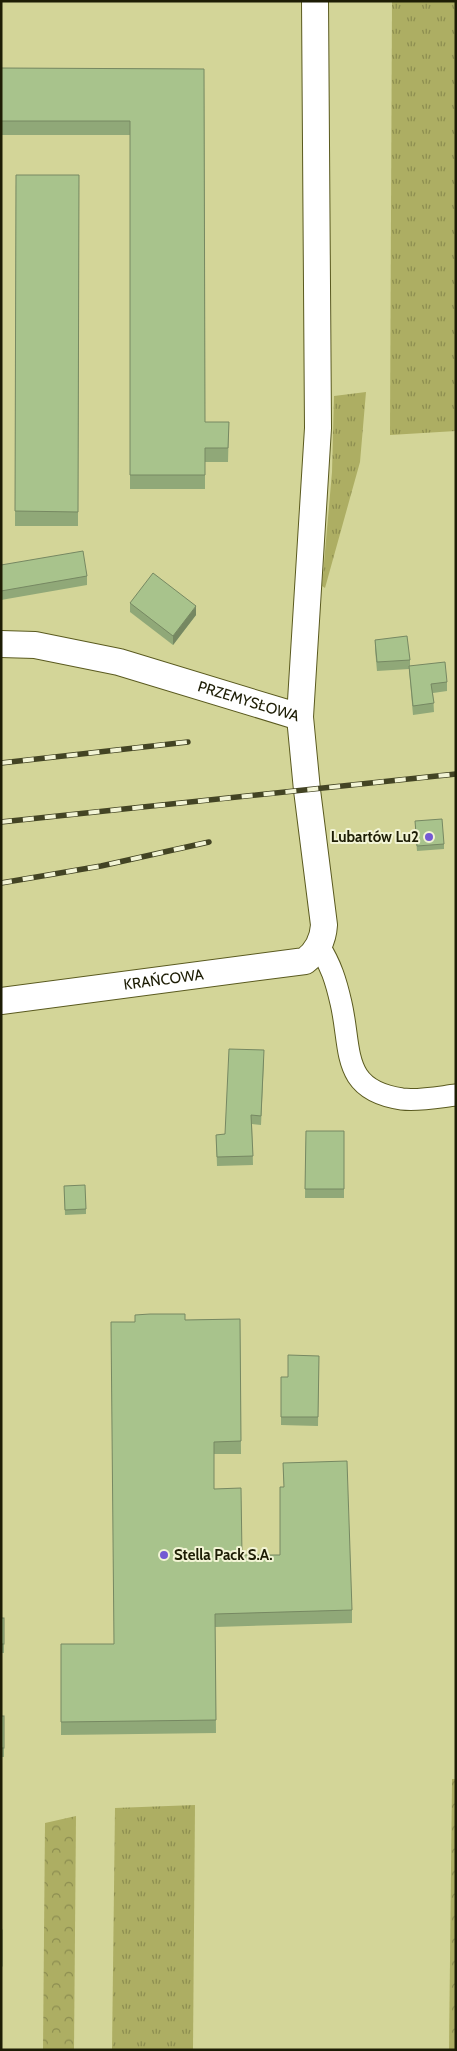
<svg xmlns="http://www.w3.org/2000/svg" width="457" height="2051" font-family="Cabin,sans-serif">
	<style>
		.grass { fill: url(#grass-tufts) }
		.forest { fill: url(#forest-crowns) }
		.lines { fill: none; stroke-linecap: round; stroke-linejoin: round }
		.minor-casing { stroke: #5a5a1f; stroke-width: 23 }
		.tertiary-casing { stroke: #5a5a1f; stroke-width: 28 }
		.minor { stroke: #fff; stroke-width: 21 }
		.tertiary { stroke: #fff; stroke-width: 26 }
		.rail-casing { stroke: #434424; stroke-width: 5.5 }
		.rail { stroke: #f2f4d5; stroke-width: 4; stroke-dasharray: 11; stroke-linecap: butt }
		.wall { fill: #90a878 }
		.shaded-wall { fill: #768862 }
		.building { fill: #a8c38c; stroke: #768862 }
		.poi-dot { fill: #7459d3; stroke: #f2f4d5; stroke-width: 2 }
		.labels { text-anchor: middle; stroke-width: 4; stroke-linejoin: round; paint-order: stroke }
		.street-label { font-size: 15px; fill: #1d1d05; stroke: #f2f4d5 }
		.poi-label { font-size: 15px; font-weight: bold; fill: #1d1d05; stroke: #f2f4d5; text-anchor: end }
	</style>
	<defs>
		<pattern id="grass-tufts" width="24" height="20" patternUnits="userSpaceOnUse" patternTransform="scale(1.25)"><rect width="24" height="20" fill="#adae63"/><path d="M3 7l-1-3M5 7V3M7 7l1-3M15 17l-1-3M17 17v-4M19 17l1-3" fill="none" stroke="#8c8d50"/></pattern>
		<pattern id="forest-crowns" width="20" height="18" patternUnits="userSpaceOnUse" patternTransform="scale(1.25)"><rect width="20" height="18" fill="#adae63"/><path d="M2 6a3 3 0 1 1 6 0M12 15a3 3 0 1 1 6 0" fill="none" stroke="#8c8d50"/></pattern>
	</defs>
	<rect width="100%" height="100%" fill="#d3d598"/>
	<g class="grass">
		<path d="M 392,1 L 456,1 L 456,431 L 390,435 Z"/>
		<path d="M 366,392 L 360,462 L 325,588 L 322,586 L 332,472 L 334,396 Z"/>
		<path d="M 195,1805 L 193,2050 L 112,2050 L 115,1808 Z"/>
	</g>
	<g class="forest">
		<path d="M 452,1779 L 456,1779 L 456,2050 L 449,2050 Z"/>
		<path d="M 76,1816 L 74,2050 L 43,2050 L 45,1823 Z"/>
	</g>
	<g class="lines">
		<defs>
			<path id="minor" d="M 319,946 C 331,965 336,981 341,1003 C 352,1050 340,1090 402,1099 C 419,1101 439,1097 456,1095"/>
			<g id="tertiary">
				<path id="s1" d="M 1,644 L 35,645 L 119,662 L 300,717"/>
				<path id="s2" d="M 1,1001 L 305,961 C 317,952 323,941 324,925 L 307,790 L 300,717 L 318,428 L 315,1"/>
			</g>
		</defs>
		<use href="#minor" class="minor-casing"/>
		<use href="#tertiary" class="tertiary-casing"/>
		<use href="#minor" class="minor"/>
		<use href="#tertiary" class="tertiary"/>
		<defs>
			<g id="rail">
				<path d="M 1,763 L 188,742"/>
				<path d="M 1,822 L 456,774"/>
				<path d="M 1,883 L 101,866 L 209,842"/>
			</g>
		</defs>
		<use href="#rail" class="rail-casing"/>
		<use href="#rail" class="rail"/>
	</g>
	<g class="wall">
		<path d="M 1,68 L 204,69 L 205,422 L 229,422 L 228,462 L 205,462 L 205,489 L 130,489 L 130,135 L 1,135 Z"/>
		<path d="M 16,175 L 79,175 L 78,526 L 15,526 Z"/>
		<path d="M 1,565 L 87,576 L 87,585 L 1,600 Z"/>
		<path d="M 130,603 L 196,615 L 173,645 L 130,612 Z"/>
		<path d="M 375,640 L 410,660 L 410,666 L 447,682 L 447,691 L 433,693 L 434,712 L 413,715 L 409,669 L 377,671 L 375,649 Z"/>
		<path d="M 415,826 L 444,844 L 444,849 L 417,851 Z"/>
		<path d="M 264,1059 L 261,1125 L 252,1124 L 253,1165 L 217,1166 L 216,1135 L 225,1134 Z"/>
		<path d="M 306,1131 L 344,1131 L 344,1198 L 305,1198 Z"/>
		<path d="M 64,1186 L 86,1209 L 86,1214 L 65,1215 Z"/>
		<path d="M 240,1319 L 241,1454 L 214,1454 L 214,1489 L 242,1555 L 280,1555 L 284,1487 L 283,1463 L 352,1610 L 352,1623 L 215,1627 L 216,1733 L 61,1735 L 61,1644 L 114,1644 L 135,1322 L 185,1320 Z"/>
		<path d="M 319,1356 L 318,1426 L 281,1425 L 281,1377 L 288,1377 Z"/>
		<rect x="1" y="1618" width="3" height="35"/>
		<rect x="1" y="1716" width="3" height="41"/>
	</g>
	<path class="shaded-wall" d="M 196,606 L 196,615 L 173,645 L 173,636 Z"/>
	<g class="building">
		<path d="M 1,68 L 204,69 L 205,422 L 229,422 L 228,448 L 205,448 L 205,475 L 130,475 L 130,121 L 1,121 Z"/>
		<path d="M 16,175 L 79,175 L 78,512 L 15,511 Z"/>
		<path d="M 83,551 L 87,576 L 1,591 L 1,565 Z"/>
		<path d="M 153,573 L 196,606 L 173,636 L 130,603 Z"/>
		<path d="M 407,636 L 410,660 L 377,662 L 375,640 Z"/>
		<path d="M 445,662 L 447,682 L 431,684 L 434,703 L 413,706 L 409,666 Z"/>
		<path d="M 442,819 L 444,844 L 417,846 L 415,821 Z"/>
		<path d="M 229,1049 L 264,1050 L 261,1116 L 251,1115 L 253,1156 L 217,1157 L 216,1135 L 225,1134 Z"/>
		<path d="M 306,1131 L 344,1131 L 344,1189 L 305,1189 Z"/>
		<path d="M 85,1185 L 86,1209 L 65,1210 L 64,1186 Z"/>
		<path d="M 150,1314 L 185,1314 L 185,1320 L 240,1319 L 241,1441 L 214,1442 L 214,1489 L 241,1488 L 242,1555 L 280,1555 L 280,1487 L 284,1487 L 283,1463 L 347,1461 L 352,1610 L 215,1614 L 216,1720 L 61,1722 L 61,1644 L 114,1644 L 111,1322 L 135,1322 L 135,1315 Z"/>
		<path d="M 288,1355 L 319,1356 L 318,1417 L 281,1417 L 281,1377 L 288,1377 Z"/>
		<rect x="1" y="1618" width="3" height="26"/>
		<rect x="1" y="1716" width="3" height="32"/>
		<rect x="1" y="1930" width="1" height="36"/>
	</g>
	<g class="poi-dot">
		<circle cx="429" cy="837" r="5"/>
		<circle cx="164" cy="1555" r="5"/>
	</g>
	<g class="labels">
		<g class="street-label">
			<text dy="5" stroke="none"><textPath href="#s1" startOffset="255">PRZEMYSŁOWA</textPath></text>
			<text dy="5" stroke="none"><textPath href="#s2" startOffset="164">KRAŃCOWA</textPath></text>
		</g>
		<g class="poi-label">
			<text x="419" y="842">Lubartów Lu2</text>
			<text x="174" y="1560" text-anchor="start">Stella Pack S.A.</text>
		</g>
	</g>
	<rect width="457" height="2051" fill="none" stroke="#1d1d05" stroke-width="5"/>
</svg>
